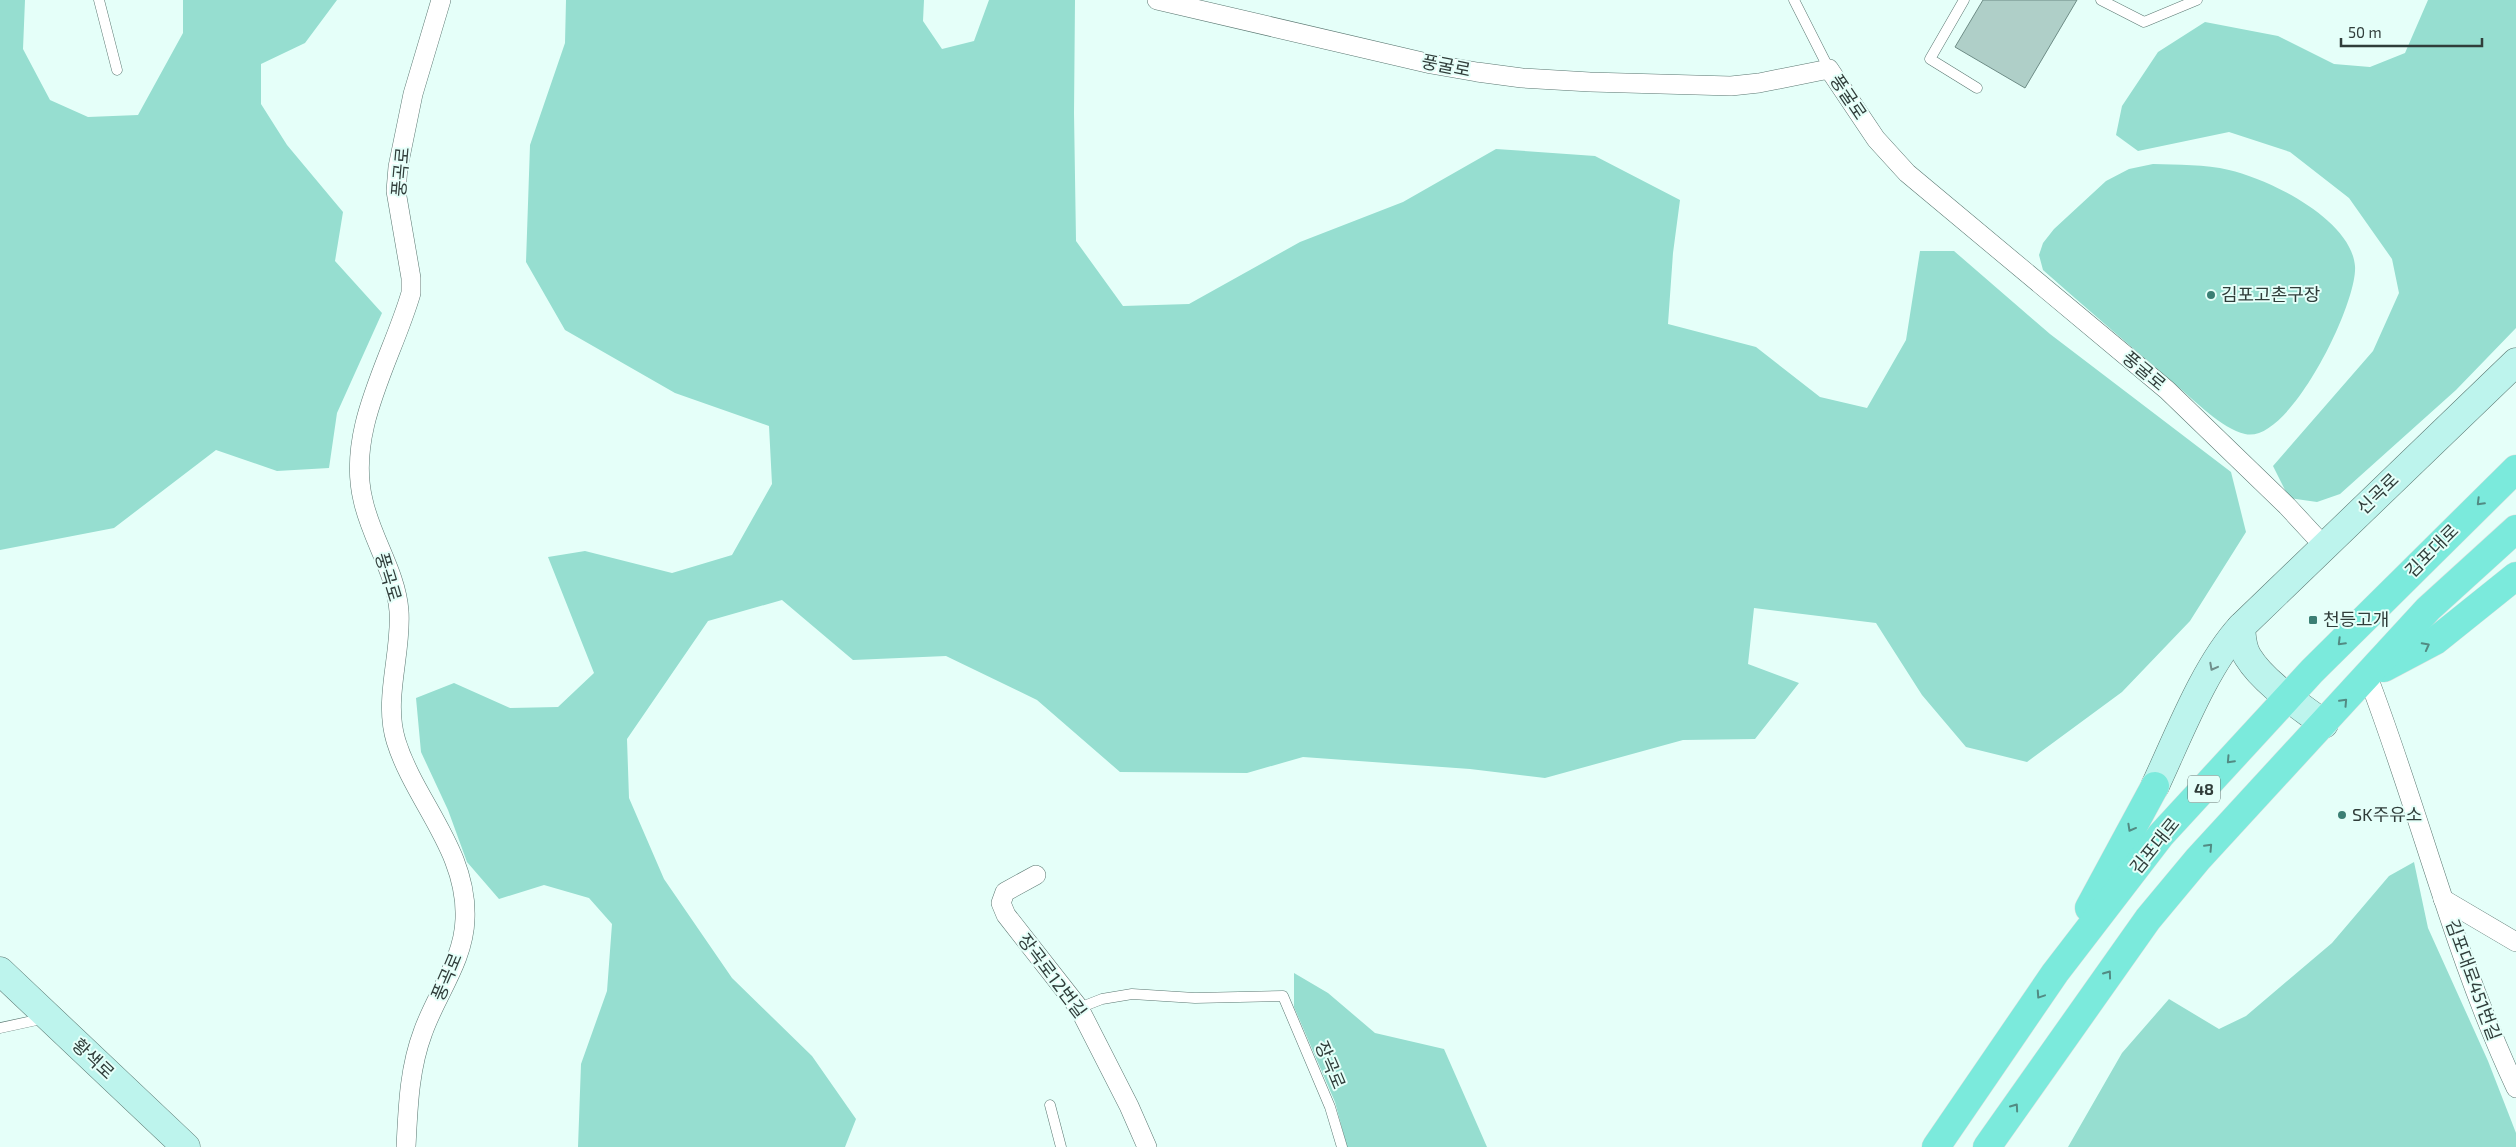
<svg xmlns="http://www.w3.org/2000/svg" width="2516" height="1147" font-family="'Exo 2','Noto Sans KR',sans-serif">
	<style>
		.green { fill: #96ded0 }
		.building { fill: #afcfc8; stroke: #6e8c86 }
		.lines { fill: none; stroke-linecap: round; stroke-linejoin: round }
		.lane-casing { stroke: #5a7771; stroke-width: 11 }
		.street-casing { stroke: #5a7771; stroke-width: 20 }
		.secondary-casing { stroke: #5a7771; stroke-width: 29 }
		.primary-casing { stroke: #dee0df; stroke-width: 29 }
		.lane { stroke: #fff; stroke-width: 10 }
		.street { stroke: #fff; stroke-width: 19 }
		.secondary { stroke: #bdf4ed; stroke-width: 28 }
		.primary { stroke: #7beadc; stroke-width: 28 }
		.oneway { stroke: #528b83 }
		.oneway2 { stroke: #6f8f8b }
		.poi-dot { fill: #3b7f74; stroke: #e5fff9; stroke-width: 2 }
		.labels { text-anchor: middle; stroke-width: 4; stroke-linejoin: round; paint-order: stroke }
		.shield { fill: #e5fff9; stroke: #667773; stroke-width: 1 }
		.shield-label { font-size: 16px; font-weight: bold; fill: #303d3a }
		.street-label { font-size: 18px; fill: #303d3a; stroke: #e5fff9 }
		.poi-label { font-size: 18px; fill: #303d3a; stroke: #e5fff9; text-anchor: start }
	</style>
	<rect width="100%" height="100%" fill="#e5fff9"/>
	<g class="green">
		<path d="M 0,0 L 25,0 L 23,49 L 50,100 L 88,117 L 138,115 L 183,33 L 183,0 L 337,0 L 305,43 L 261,64 L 261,104 L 287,145 L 343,212 L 335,261 L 382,313 L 337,413 L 329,468 L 277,471 L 216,450 L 114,528 L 0,550 Z"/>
		<path d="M 566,0 L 924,0 L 923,21 L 942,49 L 974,41 L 989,0 L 1075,0 L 1074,113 L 1076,241 L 1123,306 L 1189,304 L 1300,242 L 1403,202 L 1496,149 L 1595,156 L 1680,200 L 1673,253 L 1668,324 L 1756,347 L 1820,397 L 1867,408 L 1906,340 L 1920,251 L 1954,251 L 2050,334 L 2231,472 L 2246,532 L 2190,621 L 2122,692 L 2027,762 L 1966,747 L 1922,695 L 1876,623 L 1754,608 L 1748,664 L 1799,683 L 1755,739 L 1683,740 L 1545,778 L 1470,769 L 1303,757 L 1247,773 L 1120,772 L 1037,700 L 946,656 L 853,660 L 782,600 L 708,621 L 627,739 L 629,798 L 664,879 L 732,978 L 812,1056 L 856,1119 L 845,1147 L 578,1147 L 581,1064 L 607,991 L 612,924 L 589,898 L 544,885 L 499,899 L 467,862 L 448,810 L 421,752 L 416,698 L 454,683 L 510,708 L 558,707 L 594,673 L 548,557 L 585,551 L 672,573 L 732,555 L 772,484 L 769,426 L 675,393 L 565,330 L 526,262 L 530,145 L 565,43 Z"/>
		<path d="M 2428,0 L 2516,0 L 2516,328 L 2456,390 L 2340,494 L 2317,502 L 2289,498 L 2273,466 L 2373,351 L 2399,293 L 2392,259 L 2349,198 L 2290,152 L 2229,132 L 2138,151 L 2116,135 L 2122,106 L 2158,52 L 2205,22 L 2278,36 L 2334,64 L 2370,67 L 2405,53 Z"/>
		<path d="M 2153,164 C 2178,165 2205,164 2229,170 C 2269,179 2351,219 2355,266 C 2358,303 2289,445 2245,434 C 2222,429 2193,399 2175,384 C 2130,346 2086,308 2043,270 L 2039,255 L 2043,243 L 2054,229 L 2106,181 L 2129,169 Z"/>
		<path d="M 2414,862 L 2428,928 L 2488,1061 L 2516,1133 L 2516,1147 L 2068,1147 L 2122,1053 L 2169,999 L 2219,1029 L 2246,1016 L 2332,943 L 2389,876 Z"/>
		<path d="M 1294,973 L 1328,993 L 1375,1033 L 1444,1049 L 1487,1147 L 1347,1147 L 1335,1102 L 1294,1007 Z"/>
	</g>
	<path class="building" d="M 1983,0 L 2077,0 L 2025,88 L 1955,47 Z"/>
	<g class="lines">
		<defs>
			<g id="lane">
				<path d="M 99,0 L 117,70"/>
				<path d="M 1794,0 L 1829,69"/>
				<path d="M 1964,0 L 1930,59 L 1977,88"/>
				<path d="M 2101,0 L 2144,22 L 2197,0"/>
				<path d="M 1079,1008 L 1102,999 L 1132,994 L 1195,998 L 1283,996 L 1330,1107 L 1342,1147"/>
				<path d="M 0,1028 L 46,1018"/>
				<path d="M 1050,1105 L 1061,1147"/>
			</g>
			<g id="street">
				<path d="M 1157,0 L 1431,64 L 1477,72 L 1522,78 L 1590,82 L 1731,86 L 1759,83 L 1829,69 L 1876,139 L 1907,173 L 2167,390 L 2287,506 L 2324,546"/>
				<path d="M 2368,677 C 2420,813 2454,956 2516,1088"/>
				<path d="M 1036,875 L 1005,892 L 1001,903 L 1006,915 L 1079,1008 L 1129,1106 L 1147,1147"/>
				<path d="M 2443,899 L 2516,942"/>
				<path d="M 406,1147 C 408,1108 409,1069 423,1032 C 436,995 464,960 465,919 C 468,851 415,802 396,741 C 383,699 402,653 399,611 C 396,572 371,538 363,500 C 346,429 392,359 411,293 L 411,278 L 396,191 L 398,167 L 413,94 L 441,0"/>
			</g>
			<g id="secondary">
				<path d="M 2324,724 C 2300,706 2264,683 2248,657 C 2242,648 2242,638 2241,627 L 2516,362"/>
				<path d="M 2155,786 C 2178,737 2205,666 2241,627"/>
				<path d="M 0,971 L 186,1147"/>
			</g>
			<g id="primary">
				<path d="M 2384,668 L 2435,641 L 2516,576"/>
				<path d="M 2089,908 L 2155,786"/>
				<path d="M 1936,1147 L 2055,973 L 2161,835 L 2312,671 L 2516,469"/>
				<path d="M 1987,1147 L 2148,919 L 2198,859 L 2428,609 L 2516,529"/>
			</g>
		</defs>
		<use href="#lane" class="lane-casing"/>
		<use href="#street" class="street-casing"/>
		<use href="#secondary" class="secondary-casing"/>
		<use href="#primary" class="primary-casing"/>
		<use href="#lane" class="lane"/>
		<use href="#street" class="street"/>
		<use href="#secondary" class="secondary"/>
		<use href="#primary" class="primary"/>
	</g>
	<defs><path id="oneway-chevron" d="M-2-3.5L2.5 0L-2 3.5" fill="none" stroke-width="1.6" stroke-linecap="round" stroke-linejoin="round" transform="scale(1.25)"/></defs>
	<g class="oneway">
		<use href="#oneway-chevron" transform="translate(2480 502) rotate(135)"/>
		<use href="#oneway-chevron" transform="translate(2341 642) rotate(135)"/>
		<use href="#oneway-chevron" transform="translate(2426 646) rotate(-28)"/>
		<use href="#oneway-chevron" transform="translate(2344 702) rotate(-47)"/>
		<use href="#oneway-chevron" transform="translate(2230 760) rotate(133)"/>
		<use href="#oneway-chevron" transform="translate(2131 828) rotate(119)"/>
		<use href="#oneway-chevron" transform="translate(2209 847) rotate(-47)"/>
		<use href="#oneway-chevron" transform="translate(2108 974) rotate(-54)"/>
		<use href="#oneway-chevron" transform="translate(2040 995) rotate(124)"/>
		<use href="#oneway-chevron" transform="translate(2015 1107) rotate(-55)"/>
	</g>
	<use class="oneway2" href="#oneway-chevron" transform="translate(2213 667) rotate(118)"/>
	<g class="poi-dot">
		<circle cx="2211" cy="295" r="5"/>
		<rect x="2308" y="615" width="10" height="10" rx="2.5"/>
		<circle cx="2342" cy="815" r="5"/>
	</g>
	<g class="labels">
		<rect class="shield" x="2188" y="775.5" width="32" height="27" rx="4"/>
		<g class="shield-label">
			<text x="2204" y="795">48</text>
		</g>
		<g class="street-label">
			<text transform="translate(1446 66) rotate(11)" y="6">풍굴로</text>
			<text transform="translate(1848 97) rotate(56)" y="6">풍굴로</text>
			<text transform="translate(401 172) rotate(-85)" y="6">풍곡로</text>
			<text transform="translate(2144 371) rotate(40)" y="6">풍굴로</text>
			<text transform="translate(2378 494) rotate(-44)" y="6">신곡로</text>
			<text transform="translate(2432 551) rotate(-45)" y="6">김포대로</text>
			<text transform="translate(388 577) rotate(73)" y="6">풍곡로</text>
			<text transform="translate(2155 846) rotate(-51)" y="6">김포대로</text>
			<text transform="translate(1052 976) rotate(53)" y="6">장곡로12번길</text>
			<text transform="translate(447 977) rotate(-67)" y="6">풍곡로</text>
			<text transform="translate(2473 980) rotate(70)" y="6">김포대로451번길</text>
			<text transform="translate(93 1059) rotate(43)" y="6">황색로</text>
			<text transform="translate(1330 1065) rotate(67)" y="6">장곡로</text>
		</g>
		<g class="poi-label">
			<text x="2221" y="301">김포고촌구장</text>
			<text x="2323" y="626">천등고개</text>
			<text x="2352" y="821">SK주유소</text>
		</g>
	</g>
	<path d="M2341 38v8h141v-8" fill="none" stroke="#303d3a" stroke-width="2.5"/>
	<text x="2348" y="38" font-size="15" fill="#303d3a" stroke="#e5fff9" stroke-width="4" paint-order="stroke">50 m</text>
</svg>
